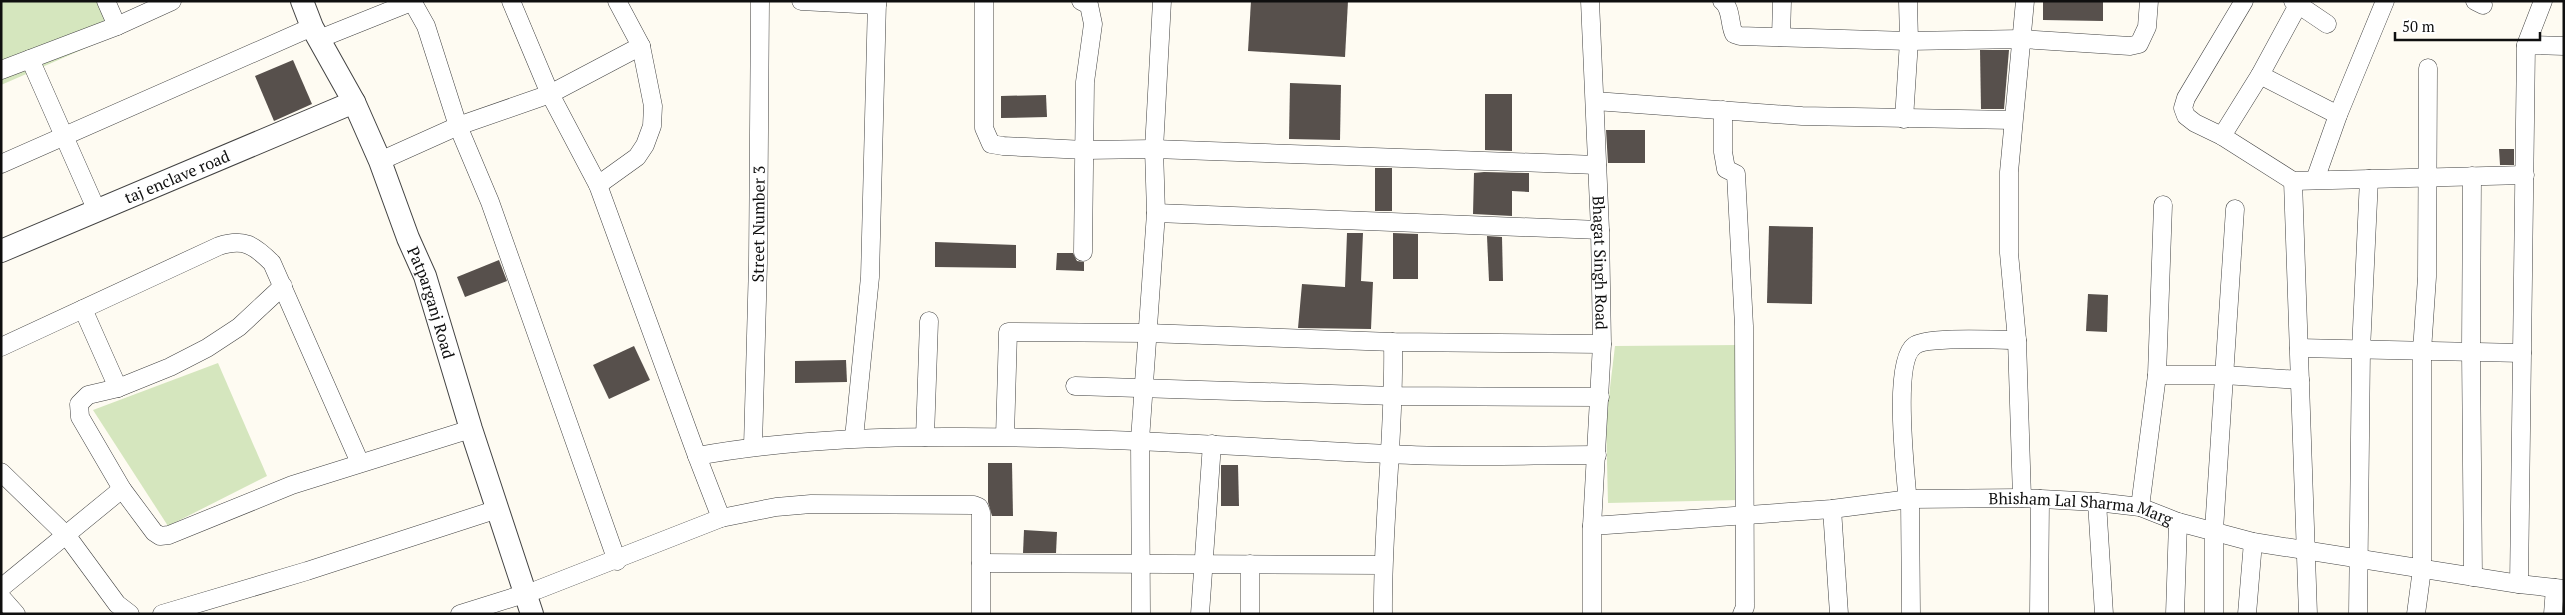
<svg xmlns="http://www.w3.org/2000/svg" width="2565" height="615" font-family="'PT Serif',serif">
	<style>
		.green { fill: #d5e6be }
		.building { fill: #57504c }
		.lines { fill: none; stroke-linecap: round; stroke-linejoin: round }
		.minor-casing { stroke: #424242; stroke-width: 19 }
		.tertiary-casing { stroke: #424242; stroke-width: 24 }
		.minor { stroke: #fff; stroke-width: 18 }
		.tertiary { stroke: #fff; stroke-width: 22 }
		.labels { text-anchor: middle; stroke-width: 5; stroke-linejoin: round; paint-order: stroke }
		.street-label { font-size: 16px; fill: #0f0f0f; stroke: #fff }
	</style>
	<rect width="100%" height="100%" fill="#fefbf2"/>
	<g class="green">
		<path d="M 1,1 L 101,1 L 118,34 L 1,85 Z"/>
		<path d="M 1740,345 L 1739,500 L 1608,503 L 1606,421 L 1615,346 Z"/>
		<path d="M 218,363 L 267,476 L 168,526 L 93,410 Z"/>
	</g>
	<g class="building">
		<path d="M 1251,1 L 1348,1 L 1345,57 L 1248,51 Z"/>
		<path d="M 2043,1 L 2103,1 L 2103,21 L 2043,20 Z"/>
		<path d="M 1980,50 L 2009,50 L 2004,109 L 1981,109 Z"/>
		<path d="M 293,60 L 312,104 L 274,121 L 255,76 Z"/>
		<path d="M 1290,83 L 1341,85 L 1340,140 L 1289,139 Z"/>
		<path d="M 1485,94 L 1512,94 L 1512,151 L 1485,150 Z"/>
		<path d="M 1046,95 L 1047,117 L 1001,118 L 1001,96 Z"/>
		<path d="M 1606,130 L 1645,130 L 1645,163 L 1608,163 Z"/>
		<path d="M 2499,149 L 2514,149 L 2514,165 L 2500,165 Z"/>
		<rect x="1375" y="168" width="17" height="43"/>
		<path d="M 1484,172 L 1529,173 L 1529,192 L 1512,191 L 1512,216 L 1473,214 L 1474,173 Z"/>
		<path d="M 1769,226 L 1813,227 L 1812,304 L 1767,303 Z"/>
		<path d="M 1347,233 L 1363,233 L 1361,281 L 1373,282 L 1371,329 L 1298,328 L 1302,284 L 1345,287 Z"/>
		<path d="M 1393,233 L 1418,234 L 1418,279 L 1393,279 Z"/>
		<path d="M 1487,236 L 1502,237 L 1503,281 L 1489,281 Z"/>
		<path d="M 935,242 L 1016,245 L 1016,268 L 935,267 Z"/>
		<path d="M 1057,253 L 1073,253 L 1077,261 L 1084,262 L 1084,271 L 1056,270 Z"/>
		<path d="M 499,260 L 507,281 L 465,297 L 457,277 Z"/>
		<path d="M 2088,294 L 2108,295 L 2107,332 L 2086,331 Z"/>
		<path d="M 634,346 L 650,380 L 609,399 L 593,365 Z"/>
		<path d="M 846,360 L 847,382 L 795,383 L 795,361 Z"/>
		<path d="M 988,463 L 1012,463 L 1013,516 L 992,516 L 988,502 Z"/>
		<path d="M 1221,465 L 1238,465 L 1239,506 L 1221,506 Z"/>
		<path d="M 1024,530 L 1057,532 L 1056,553 L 1023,553 Z"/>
	</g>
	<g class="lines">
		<defs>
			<g id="minor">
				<path d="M 106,1 L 117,26"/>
				<path d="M 412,1 L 426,26 L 458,126 L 490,202 L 617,561"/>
				<path d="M 511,1 L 550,94 L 598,185 L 697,456"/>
				<path d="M 801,1 L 877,5"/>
				<path d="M 984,1 L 984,128 L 991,144 L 1003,146 L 1085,150 L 1154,149 L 1597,165"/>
				<path d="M 1081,1 L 1089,5 L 1093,24 L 1085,82 L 1083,252"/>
				<path id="s1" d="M 1590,1 L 1600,230 L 1602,344 L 1592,526 L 1592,614"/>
				<path d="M 1722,1 C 1732,8 1729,24 1734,34 L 1740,36 L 1909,41 L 2021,39 L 2130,46 L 2139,44 L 2147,27 L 2149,1"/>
				<path d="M 2244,1 L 2186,98 L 2183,108 L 2186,116 L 2195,123 L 2222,136 L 2293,181 L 2525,175"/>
				<path d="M 2293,1 L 2327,24"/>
				<path d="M 2475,1 L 2483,5"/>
				<path d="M 1781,37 L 1782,1"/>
				<path d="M 319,39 L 414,1"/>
				<path d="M 2526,45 L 2543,1"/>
				<path d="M 30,59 L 97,211"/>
				<path d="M 1,70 L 117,26 L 172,1"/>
				<path d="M 2260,75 L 2338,115"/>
				<path d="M 1595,101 L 1802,116 L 2013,120"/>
				<path d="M 1723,110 L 1723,152 L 1726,169 L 1736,174 L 1744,326 L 1745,607 L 1742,614"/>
				<path d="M 1904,119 L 1909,41 L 1908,1"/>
				<path d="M 2222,136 L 2260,75 L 2298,5"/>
				<path d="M 380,161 L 458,126 L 550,94 L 641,46"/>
				<path d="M 1,164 L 312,27"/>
				<path d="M 2472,176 L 2471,351 L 2473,577"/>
				<path d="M 2315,180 L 2338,115 L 2385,1"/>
				<path d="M 2293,181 L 2308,614"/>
				<path d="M 598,185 L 637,157 L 645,145 L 652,126 L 653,106 L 641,46 L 617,1"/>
				<path d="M 1156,213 L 1600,230"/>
				<path d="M 283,286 L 239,327 L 207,348 L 170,367 L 118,388 L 88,395 L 79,404 L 80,417 L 122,489 L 154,532 L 160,536 L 169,535 L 292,485 L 471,429"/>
				<path d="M 83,309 L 118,388"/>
				<path d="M 1,347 L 219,246 C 244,238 254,245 272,263 L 360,463"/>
				<path d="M 2299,348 L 2522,353"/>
				<path d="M 2157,375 L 2224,375 L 2300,380"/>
				<path d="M 1075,386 L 1394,396 L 1600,397"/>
				<path d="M 1005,436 L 1008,332 L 1147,333 L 1393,342 L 1602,344"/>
				<path d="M 925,437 L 929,321"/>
				<path d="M 854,438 L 870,277 L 877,1"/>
				<path id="s2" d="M 753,446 L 758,263 L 760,1"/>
				<path d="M 1,472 L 67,536 L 117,604 L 130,614"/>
				<path d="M 2022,498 L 2017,340 L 2009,253 L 2009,172 L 2025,1"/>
				<path d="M 2097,502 L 2104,614"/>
				<path d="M 2140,507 L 2157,375 L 2163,205"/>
				<path d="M 1832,509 L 1839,614"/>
				<path d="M 721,518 L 776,507 L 811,504 L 974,505 L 979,507 L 981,512 L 981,614"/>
				<path id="s3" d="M 1592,526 L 1832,509 L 1910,499 L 2022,498 L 2097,502 L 2140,507 L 2178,522 L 2253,542 L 2519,584 L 2564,589"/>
				<path d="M 981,563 L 1383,565"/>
				<path d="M 1250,564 L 1250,614"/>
				<path d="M 2519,584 L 2526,45 L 2564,46"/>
				<path d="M 1,588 L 122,489"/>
				<path d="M 1,597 L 16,614"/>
				<path d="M 162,614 L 307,571 L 498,509"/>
				<path d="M 460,614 L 537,590 L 721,518 L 697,456 C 779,441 861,437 945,437 C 1093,436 1240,447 1388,454 C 1457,458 1527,455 1597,455"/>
				<path d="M 1141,614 L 1140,440 L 1156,213 L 1154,149 L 1162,1"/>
				<path d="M 1200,614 L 1212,444"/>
				<path d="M 1383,614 C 1382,523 1395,433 1393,342"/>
				<path d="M 1911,614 L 1910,499 L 1907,493 C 1905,466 1893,362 1914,346 C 1926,336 1997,340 2017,340"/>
				<path d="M 2039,614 L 2040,499"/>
				<path d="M 2175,614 L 2178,522"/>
				<path d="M 2214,614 L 2214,530 L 2235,209"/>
				<path d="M 2247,614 L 2253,542"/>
				<path d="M 2358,614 L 2361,350 L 2369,179"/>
				<path d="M 2416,614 L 2422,569 L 2422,351 L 2427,277 L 2428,68"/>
				<path d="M 2553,614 L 2555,588"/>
			</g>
			<g id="tertiary">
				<path id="s4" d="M 302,1 L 312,27 L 354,102 L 380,161 L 408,238 L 425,276 L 471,429 L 532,614"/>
				<path id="s5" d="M 1,251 L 354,102"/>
			</g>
		</defs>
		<use href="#minor" class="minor-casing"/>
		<use href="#tertiary" class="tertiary-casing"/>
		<use href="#minor" class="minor"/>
		<use href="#tertiary" class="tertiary"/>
	</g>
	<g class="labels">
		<g class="street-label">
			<text dy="6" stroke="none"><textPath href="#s5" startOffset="191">taj enclave road</textPath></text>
			<text dy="6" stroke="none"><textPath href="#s2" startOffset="222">Street Number 3</textPath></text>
			<text dy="6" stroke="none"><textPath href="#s1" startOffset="262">Bhagat Singh Road</textPath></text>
			<text dy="6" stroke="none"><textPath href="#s4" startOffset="329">Patparganj Road</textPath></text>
			<text dy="6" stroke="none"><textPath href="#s3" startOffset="491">Bhisham Lal Sharma Marg</textPath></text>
		</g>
	</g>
	<rect width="2565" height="615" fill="none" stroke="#0f0f0f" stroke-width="5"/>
	<path d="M2395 32v8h145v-8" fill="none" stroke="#0f0f0f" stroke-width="2.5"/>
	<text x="2402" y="32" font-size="15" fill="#0f0f0f" stroke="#ffffff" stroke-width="4" paint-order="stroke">50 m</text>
</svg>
